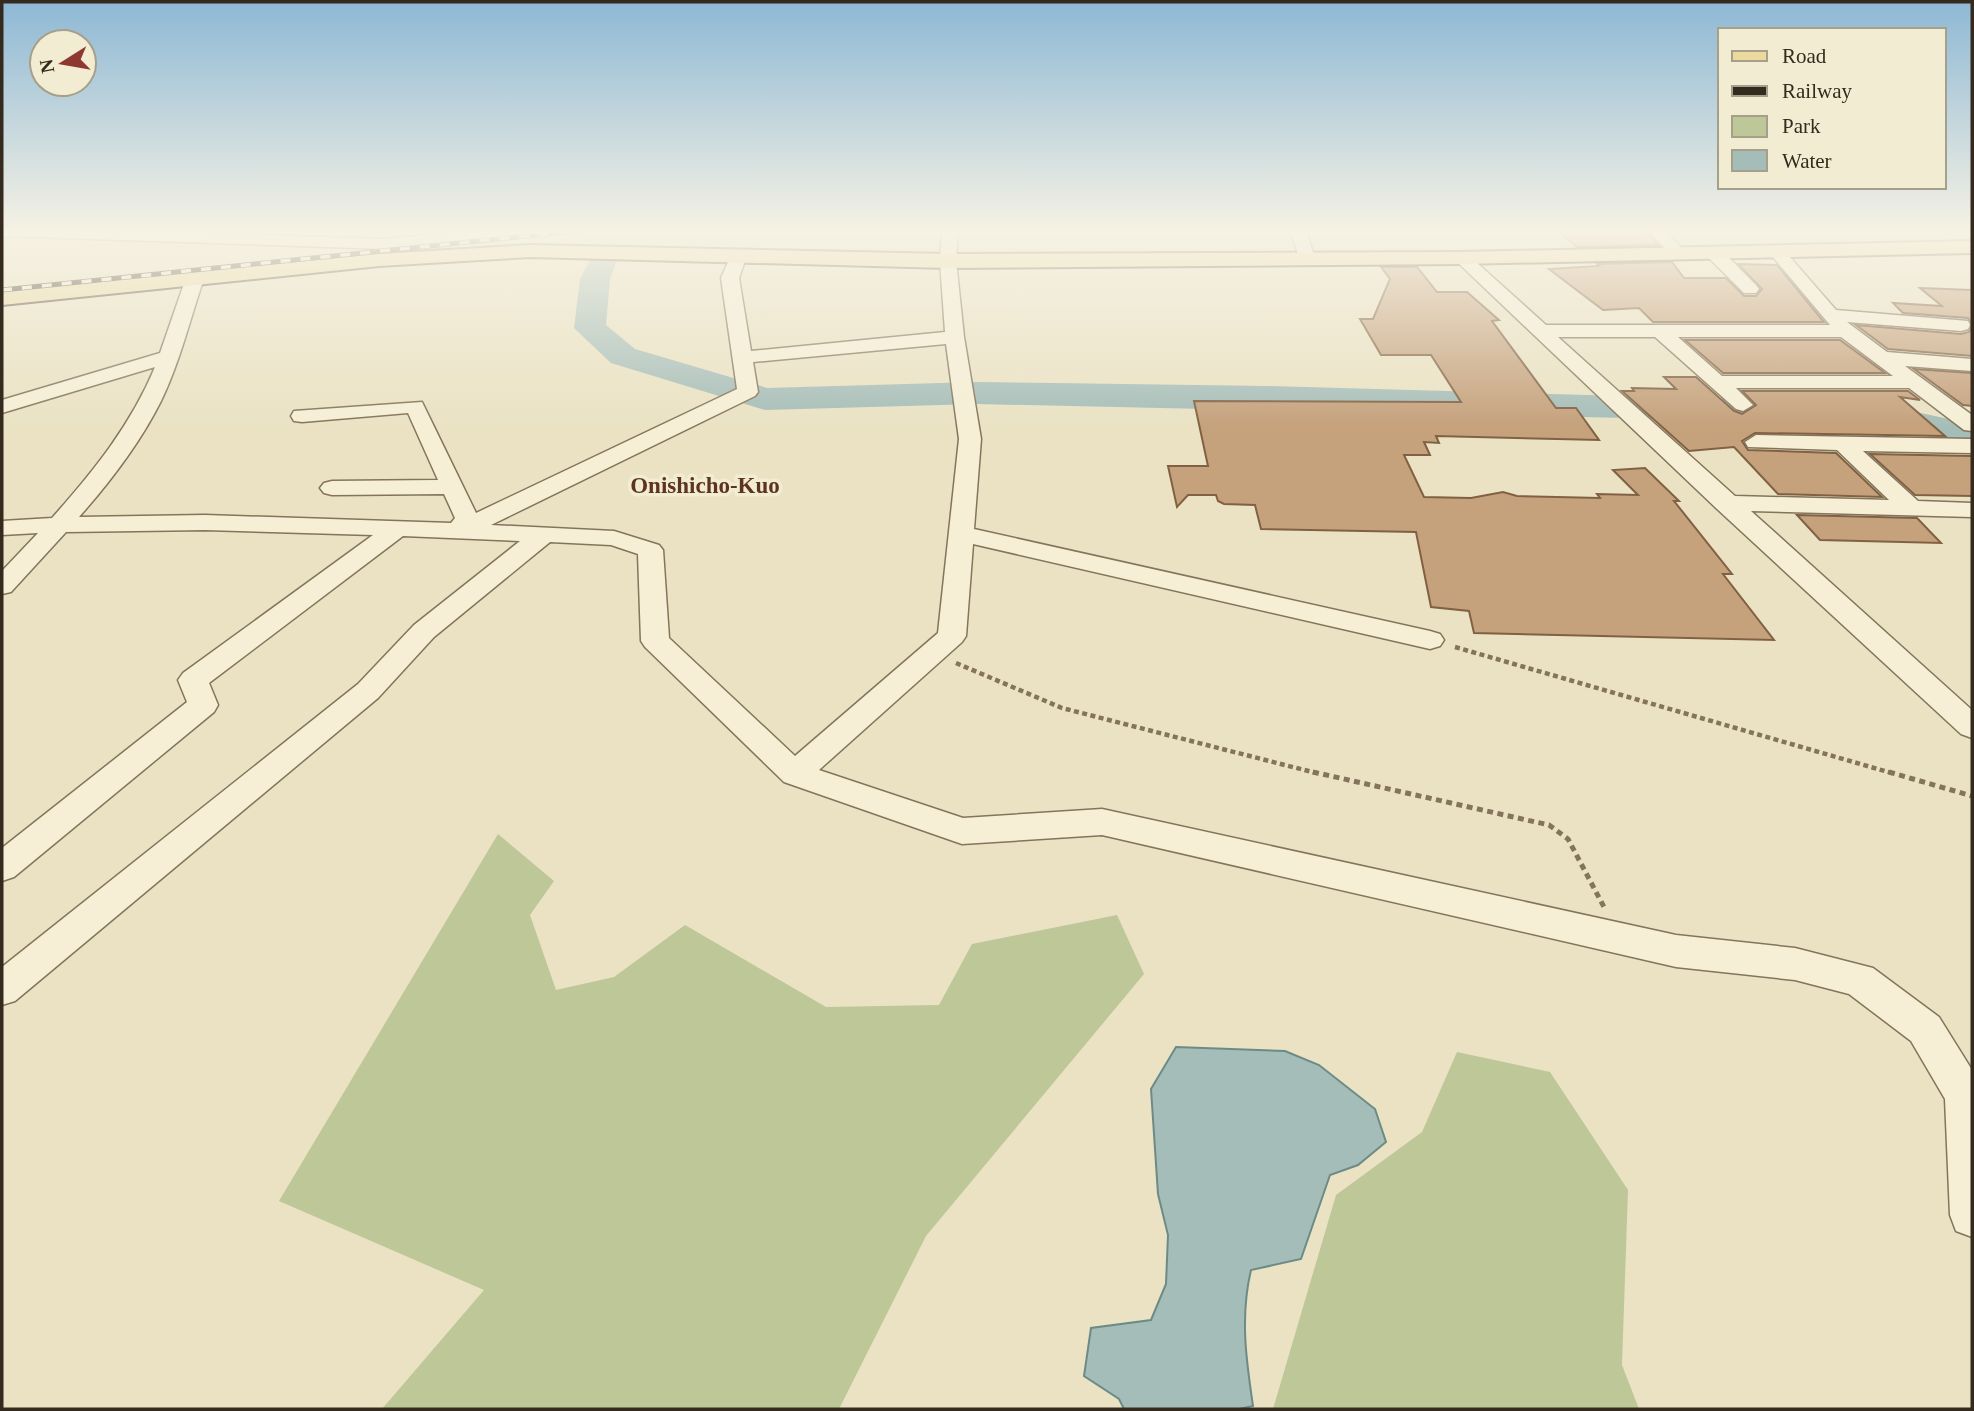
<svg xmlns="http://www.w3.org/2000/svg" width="1974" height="1411" font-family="'Times New Roman',serif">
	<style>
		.green { fill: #bec798 }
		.water { fill: #a5bdb8; stroke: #6d8b86; stroke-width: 2 }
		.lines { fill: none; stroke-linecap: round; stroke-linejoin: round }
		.river { fill: #a5bdb8; fill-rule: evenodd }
		.building { fill: #c5a17c; stroke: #806143; stroke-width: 2 }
		.minor-casing { stroke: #83745b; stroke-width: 3 }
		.major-casing { stroke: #51422f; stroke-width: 4 }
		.path-far1 { stroke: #83745b; stroke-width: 4.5; stroke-dasharray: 5 3.5; stroke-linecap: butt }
		.path { stroke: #83745b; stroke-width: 5; stroke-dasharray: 6 4.5; stroke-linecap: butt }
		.minor { fill: #f6efd6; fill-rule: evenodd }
		.major { fill: #ebd99e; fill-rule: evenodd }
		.rail-casing { stroke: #342b1e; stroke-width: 5 }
		.rail { stroke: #f2ecd2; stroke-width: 3.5; stroke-dasharray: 10; stroke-linecap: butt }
		.labels { text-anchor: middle; stroke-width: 7; stroke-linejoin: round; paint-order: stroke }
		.far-quarter-label { font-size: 23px; font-weight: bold; fill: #5d3321; stroke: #f2ecd2 }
	</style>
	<rect width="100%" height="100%" fill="#eae2c3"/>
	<g class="green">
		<path d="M 498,834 L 554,881 L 530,915 L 556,990 L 614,977 L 685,925 L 826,1007 L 939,1005 L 972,944 L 1117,915 L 1144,974 L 926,1236 L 839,1409 L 382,1409 L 484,1290 L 279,1201 Z"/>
		<path d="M 1457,1052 L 1550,1072 L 1628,1190 L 1622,1365 L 1639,1409 L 1273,1409 L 1336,1195 L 1422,1132 Z"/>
	</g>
	<path class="water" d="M 1176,1047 L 1285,1051 L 1319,1065 L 1375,1109 L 1386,1142 L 1358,1165 L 1330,1175 L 1301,1259 L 1251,1270 C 1240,1316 1246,1359 1253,1406 L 1239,1409 L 1124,1409 L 1119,1399 L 1084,1376 L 1091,1328 L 1151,1320 L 1166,1284 L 1168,1235 L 1158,1194 L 1151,1089 Z"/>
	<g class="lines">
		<path class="river" d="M 603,251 L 613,254 L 617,260 L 610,279 L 606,325 L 635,349 L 767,388 L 976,382 L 1267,386 L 1874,403 L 1972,424 L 1972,446 L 1874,425 L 1809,422 L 976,404 L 765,410 L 611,363 L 574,328 L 580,279 L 593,254 Z"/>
	</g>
	<g class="building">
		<path d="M 1557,230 L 1645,230 L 1658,245 L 1577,247 Z"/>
		<path d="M 1672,262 L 1684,278 L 1726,278 L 1744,296 L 1756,296 L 1762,289 L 1738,264 L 1777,265 L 1824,322 L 1653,322 L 1639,308 L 1603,310 L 1549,269 L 1599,266 L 1597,264 Z"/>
		<path d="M 1381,267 L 1417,267 L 1437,292 L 1467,292 L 1499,320 L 1492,321 L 1556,408 L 1576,408 L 1599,440 L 1436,436 L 1439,443 L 1424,442 L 1430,455 L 1404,455 L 1424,497 L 1471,498 L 1503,492 L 1517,496 L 1600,498 L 1597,494 L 1638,495 L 1613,470 L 1645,468 L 1679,501 L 1674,501 L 1732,574 L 1723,574 L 1774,640 L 1474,633 L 1469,611 L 1431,607 L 1416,532 L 1261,529 L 1255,505 L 1224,504 L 1218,501 L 1216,495 L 1188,495 L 1177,507 L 1168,466 L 1208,466 L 1194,401 L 1461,402 L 1431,355 L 1381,355 L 1360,319 L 1373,319 L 1390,279 Z"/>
		<path d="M 1920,288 L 1972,290 L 1972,324 L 1968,318 L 1903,313 L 1893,303 L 1942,306 Z"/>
		<path d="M 1856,325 L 1961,334 L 1969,332 L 1972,326 L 1972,356 L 1888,349 Z"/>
		<path d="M 1685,340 L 1840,340 L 1885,373 L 1723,373 Z"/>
		<path d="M 1914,369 L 1972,373 L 1972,406 L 1963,405 Z"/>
		<path d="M 1664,377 L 1696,377 L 1734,411 L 1742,414 L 1756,405 L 1742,391 L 1908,391 L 1920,400 L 1900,397 L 1945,436 L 1755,433 L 1742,441 L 1748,450 L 1836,453 L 1882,497 L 1778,494 L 1734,447 L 1689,451 L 1622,391 L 1634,391 L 1632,388 L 1676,389 Z"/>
		<path d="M 1870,454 L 1972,456 L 1972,496 L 1915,495 Z"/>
		<path d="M 1797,515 L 1917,518 L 1941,543 L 1820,540 Z"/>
	</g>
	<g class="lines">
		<defs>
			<g id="minor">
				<path d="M 2,230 L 114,230 L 385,239 L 480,230 L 538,230 L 530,235 L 385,249 L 2,236 Z"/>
				<path d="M 942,230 L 958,230 L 956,261 L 964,337 L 981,439 L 974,529 L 1430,631 L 1440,634 L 1444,640 L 1440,646 L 1430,649 L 973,544 L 966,636 L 962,642 L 819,770 L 963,818 L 1102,809 L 1676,935 L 1795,948 L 1873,968 L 1939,1017 L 1972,1070 L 1972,1237 L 1956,1231 L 1950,1215 L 1945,1099 L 1911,1041 L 1849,994 L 1795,980 L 1676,967 L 1102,835 L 962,844 L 784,782 L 645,647 L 641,641 L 638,554 L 611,545 L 550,542 L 434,637 L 378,698 L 15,1001 L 2,1005 L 2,967 L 358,684 L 414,625 L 520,541 L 403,536 L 209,683 L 218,705 L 214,712 L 14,877 L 2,881 L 2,848 L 187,702 L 178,680 L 183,673 L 373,535 L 205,530 L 66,532 L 11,592 L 2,594 L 2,571 L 38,533 L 2,535 L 2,521 L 52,518 C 93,472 131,425 155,367 L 2,413 L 2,400 L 160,353 L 186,278 L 189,274 L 201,274 L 204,278 C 190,319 180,362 161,401 C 140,443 110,482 79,517 L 205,515 L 451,523 L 455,518 L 444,494 L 332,495 L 324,493 L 320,488 L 324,483 L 332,481 L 438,480 L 408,413 L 302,422 L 294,421 L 291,416 L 294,411 L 422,402 L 476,513 L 737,389 L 721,278 L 733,251 L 745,251 L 747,255 L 739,278 L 751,351 L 945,332 L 940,261 ZM 946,344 L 959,439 L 938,633 L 795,756 L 669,638 L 663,550 L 659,545 L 614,531 L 491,525 L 755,396 L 758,392 L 753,362 Z"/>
				<path d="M 1290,230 L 1306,230 L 1315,259 L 1313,263 L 1301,263 Z"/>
				<path d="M 1648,230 L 1665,230 L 1687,254 L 1685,258 L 1673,258 Z"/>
				<path d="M 1776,246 L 1782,248 L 1836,310 L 1968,321 L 1970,325 L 1968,329 L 1961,331 L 1847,322 L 1887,352 L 1972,359 L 1972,371 L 1905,366 L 1972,415 L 1972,431 L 1964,430 L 1909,388 L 1736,388 L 1753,405 L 1743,411 L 1736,409 L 1655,337 L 1558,337 L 1735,496 L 1889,500 L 1837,450 L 1748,447 L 1745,442 L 1756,435 L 1972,439 L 1972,453 L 1863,451 L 1918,501 L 1972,503 L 1972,517 L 1751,511 L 1972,710 L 1972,738 L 1961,734 L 1716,508 L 1453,258 L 1455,254 L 1467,254 L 1546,325 L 1830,325 L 1768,251 ZM 1678,337 L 1841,337 L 1893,376 L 1722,376 Z"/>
				<path d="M 1714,248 L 1720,249 L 1756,285 L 1759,289 L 1756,293 L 1744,293 L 1708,257 L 1706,253 Z"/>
			</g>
			<path id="major" d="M 1972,241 L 1972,253 L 1461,264 L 948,268 L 531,257 L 379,266 L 2,305 L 2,291 L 379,254 L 531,245 L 948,254 L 1461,252 Z"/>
		</defs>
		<use href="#minor" class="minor-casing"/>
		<use href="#major" class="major-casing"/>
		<g class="path-far1">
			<path d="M 1455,647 L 1895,774"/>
			<path d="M 956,663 L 1062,708 L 1320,774"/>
		</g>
		<g class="path">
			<path d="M 1313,772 L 1549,825 L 1568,839 L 1604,907"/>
			<path d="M 1889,772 L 1972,796"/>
		</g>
		<use href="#minor" class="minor"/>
		<use href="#major" class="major"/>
		<defs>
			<path id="rail" d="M 2,290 L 585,230"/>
		</defs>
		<use href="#rail" class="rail-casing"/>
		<use href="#rail" class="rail"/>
	</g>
	<linearGradient id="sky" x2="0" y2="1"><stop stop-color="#8db8d5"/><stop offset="0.54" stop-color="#f6f2e4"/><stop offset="1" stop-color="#f6f2e4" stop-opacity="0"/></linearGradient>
	<rect width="1974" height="428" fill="url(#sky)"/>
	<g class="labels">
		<g class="far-quarter-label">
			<text x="705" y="493">Onishicho-Kuo</text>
		</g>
	</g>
	<rect width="1974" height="1411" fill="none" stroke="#342b1e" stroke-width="7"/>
	<rect x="1718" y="28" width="228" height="161" fill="#f2ecd2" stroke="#a69f8a" stroke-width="2"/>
	<rect x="1732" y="51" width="35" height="10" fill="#ebd99e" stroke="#a69f8a" stroke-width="2"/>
	<text x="1782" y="63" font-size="21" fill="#342b1e">Road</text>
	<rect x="1732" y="86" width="35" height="10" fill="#342b1e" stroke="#a69f8a" stroke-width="2"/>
	<text x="1782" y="98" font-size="21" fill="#342b1e">Railway</text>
	<rect x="1732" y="116" width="35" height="21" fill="#bec798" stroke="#a69f8a" stroke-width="2"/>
	<text x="1782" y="133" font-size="21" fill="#342b1e">Park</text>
	<rect x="1732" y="150" width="35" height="21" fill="#a5bdb8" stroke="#a69f8a" stroke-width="2"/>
	<text x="1782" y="168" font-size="21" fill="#342b1e">Water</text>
	<g transform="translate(63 63) rotate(259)"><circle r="33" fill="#f2ecd2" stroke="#a69f8a" stroke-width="2"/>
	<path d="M0-5L12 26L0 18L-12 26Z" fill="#8d3830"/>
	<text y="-10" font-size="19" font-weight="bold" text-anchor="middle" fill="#342b1e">N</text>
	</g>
</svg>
